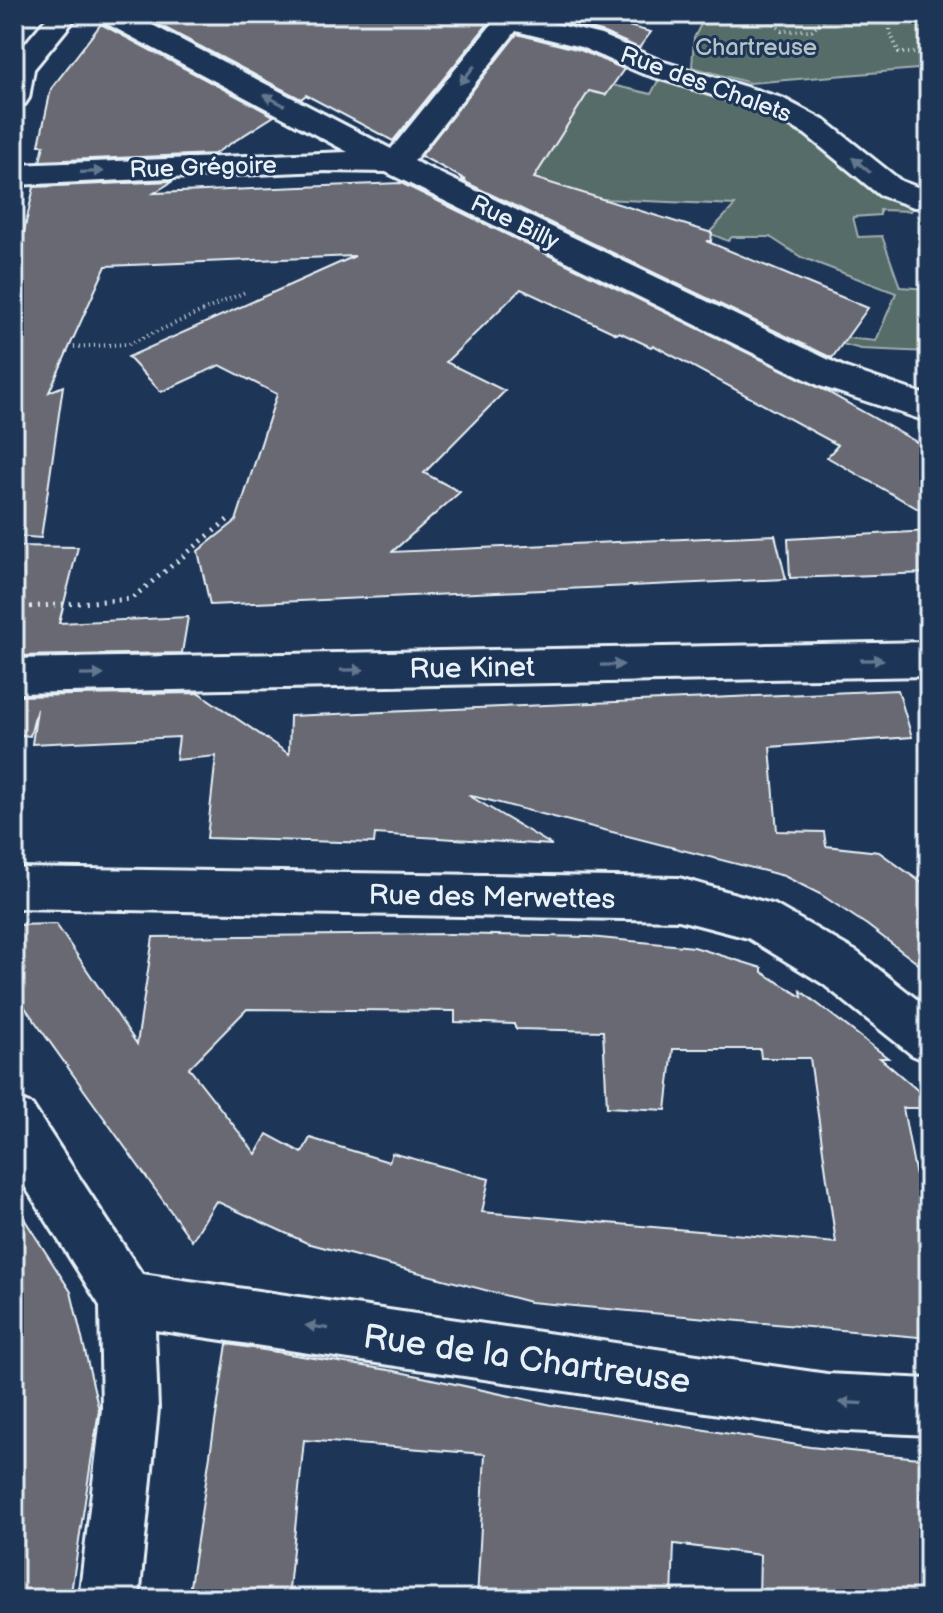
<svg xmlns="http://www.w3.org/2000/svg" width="943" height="1613" font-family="'Balsamiq Sans',sans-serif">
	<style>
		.green { fill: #576c67; stroke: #a0aeb0; stroke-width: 2 }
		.building { fill: #686972; stroke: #e8f1f8; stroke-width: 2; fill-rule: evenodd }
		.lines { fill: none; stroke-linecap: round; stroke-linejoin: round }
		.minor-casing { stroke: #e8f1f8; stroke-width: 6 }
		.path-far1 { stroke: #e8f1f8; stroke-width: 4; stroke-dasharray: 1 4; stroke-linecap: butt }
		.path { stroke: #e8f1f8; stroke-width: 5; stroke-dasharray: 2 6; stroke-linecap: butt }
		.minor { fill: #1d3557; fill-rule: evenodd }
		.oneway { fill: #64778f }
		.labels { text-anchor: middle; stroke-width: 6; stroke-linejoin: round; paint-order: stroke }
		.far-park-label { font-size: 24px; fill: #b5c2c5; stroke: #1d3557 }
		.far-street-label { font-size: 24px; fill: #e8f1f8; stroke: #1d3557 }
		.street-label { font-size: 28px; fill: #e8f1f8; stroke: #1d3557 }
		.near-street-label { font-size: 34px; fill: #e8f1f8; stroke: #1d3557 }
	</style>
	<rect width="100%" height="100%" fill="#1d3557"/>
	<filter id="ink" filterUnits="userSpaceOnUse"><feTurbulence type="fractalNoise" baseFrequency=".0125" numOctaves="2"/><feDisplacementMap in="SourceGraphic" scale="16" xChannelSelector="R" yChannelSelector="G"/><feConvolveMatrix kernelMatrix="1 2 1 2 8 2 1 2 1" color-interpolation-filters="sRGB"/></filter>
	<g filter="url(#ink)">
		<g class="green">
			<path d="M 706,14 L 929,14 L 929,68 L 750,83 L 692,67 L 694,38 Z"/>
			<path d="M 659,79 C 702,91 749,98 788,119 C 818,136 838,165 864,183 C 880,193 897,197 915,203 L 911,211 L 880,210 L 880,215 L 853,217 L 858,237 L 882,236 L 900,287 L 929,289 L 929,352 L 861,349 L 842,344 L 847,338 L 876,341 L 896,293 L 801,257 L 770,237 L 732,237 L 728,241 L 709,233 L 735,205 L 601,199 L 441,152 L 535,177 L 580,88 L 612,85 L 651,94 Z"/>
		</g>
		<g class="building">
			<path d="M 138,14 L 496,14 L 393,141 L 306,95 L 301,99 Z"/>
			<path d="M 632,14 L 624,25 L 651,32 L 639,48 L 602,32 L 532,15 Z"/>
			<path d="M 101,24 L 274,116 L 214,154 L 40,161 L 44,145 L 39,145 L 51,89 Z"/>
			<path d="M 517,34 L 580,50 L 624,69 L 606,95 L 589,91 L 534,178 L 712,233 L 711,241 L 706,241 L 868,308 L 832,358 L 461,180 L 466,180 L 421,156 Z"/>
			<path d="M 173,181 L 154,193 L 401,183 L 824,390 L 929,449 L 929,515 L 827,457 L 838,445 L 653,345 L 651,347 L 619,332 L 617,334 L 521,289 L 446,362 L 505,391 L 424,473 L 460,492 L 392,552 L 775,535 L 786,579 L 210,605 L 198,551 L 236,521 L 277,394 L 220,365 L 161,392 L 128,357 L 355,256 L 106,266 L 49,392 L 63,386 L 41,538 L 14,536 L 14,297 L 23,236 L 34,187 Z"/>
			<path d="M 929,531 L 929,573 L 790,578 L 788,539 Z"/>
			<path d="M 14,546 L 78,547 L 59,623 L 188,617 L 182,653 L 14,656 Z"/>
			<path d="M 898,690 L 912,737 L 770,747 L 777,831 L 824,832 L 826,846 L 879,852 L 929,888 L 929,972 L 867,925 L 820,894 L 784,876 L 468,795 L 552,845 L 375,834 L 374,843 L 207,838 L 216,756 L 176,760 L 179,737 L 32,744 L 37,709 L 30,736 L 14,734 L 14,696 L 199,693 L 289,754 L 290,716 Z"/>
			<path d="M 56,924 L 137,1044 L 153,937 L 449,934 L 589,937 L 694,947 L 762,968 L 762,972 L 802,997 L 801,991 L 888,1058 L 880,1058 L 929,1100 L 929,1108 L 903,1108 L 929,1245 L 929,1338 L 530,1302 L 307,1243 L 216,1201 L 192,1241 L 14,992 L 14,925 ZM 247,1009 L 455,1011 L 455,1022 L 514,1024 L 516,1029 L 603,1031 L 607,1107 L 666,1110 L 673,1049 L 760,1049 L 761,1058 L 810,1058 L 836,1243 L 482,1212 L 489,1179 L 392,1153 L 389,1162 L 310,1138 L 302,1153 L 267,1134 L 256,1154 L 189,1068 Z"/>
			<path d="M 14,1203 L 71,1292 L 99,1410 L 70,1599 L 14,1599 Z"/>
			<path d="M 227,1344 L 395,1371 L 552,1405 L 810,1447 L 929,1459 L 929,1599 L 759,1599 L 760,1555 L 674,1544 L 672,1599 L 477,1599 L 485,1454 L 304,1440 L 288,1599 L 188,1599 Z"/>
		</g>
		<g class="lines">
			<defs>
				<g id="minor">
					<path d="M 50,14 L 79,14 L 34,69 L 29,98 L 25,104 L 14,107 L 14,57 Z"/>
					<path d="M 96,14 L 131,14 L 391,149 L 500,14 L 529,14 L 527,17 L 601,35 L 661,61 L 782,98 L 827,122 L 901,181 L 917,187 L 929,187 L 929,207 L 914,207 L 879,195 L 805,134 L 760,110 L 641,73 L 581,47 L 516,31 L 414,161 L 846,368 L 929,396 L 929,422 L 820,386 L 386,172 L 324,171 L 14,185 L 14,165 L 348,152 L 100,20 Z"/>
					<path d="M 929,642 L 929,676 L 14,693 L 14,659 Z"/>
					<path d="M 14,868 L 679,878 L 775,905 L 857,952 L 929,1009 L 929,1062 L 912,1055 L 823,984 L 748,938 L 679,920 L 14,908 Z"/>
					<path d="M 14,1098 L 32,1105 L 142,1274 L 827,1374 L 929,1379 L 929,1435 L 827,1430 L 155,1330 L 158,1409 L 139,1599 L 79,1599 L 102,1409 L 100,1306 L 14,1169 Z"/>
				</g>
			</defs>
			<use href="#minor" class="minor-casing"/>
			<g class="path-far1">
				<path d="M 763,14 L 782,31 L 812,30 L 829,14"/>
				<path d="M 890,14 L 890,32 L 899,53 L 929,53"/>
				<path d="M 69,347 L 129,344 L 245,292"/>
			</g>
			<path class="path" d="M 14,608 L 131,599 L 231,517"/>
			<use href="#minor" class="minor"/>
		</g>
		<defs><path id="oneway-solid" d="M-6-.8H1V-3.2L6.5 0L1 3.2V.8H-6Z" transform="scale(2)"/></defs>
		<g class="oneway">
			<use href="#oneway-solid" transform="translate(467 75) rotate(129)"/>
			<use href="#oneway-solid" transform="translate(274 100) rotate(-152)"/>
			<use href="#oneway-solid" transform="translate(861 165) rotate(-140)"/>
			<use href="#oneway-solid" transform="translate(92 172) rotate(-2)"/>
			<use href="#oneway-solid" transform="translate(872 660) rotate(-1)"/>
			<use href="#oneway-solid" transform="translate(612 665) rotate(-1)"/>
			<use href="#oneway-solid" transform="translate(352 670) rotate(-1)"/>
			<use href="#oneway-solid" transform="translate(92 675) rotate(-1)"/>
			<use href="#oneway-solid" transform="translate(317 1327) rotate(-172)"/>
			<use href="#oneway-solid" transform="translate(851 1403) rotate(-177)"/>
		</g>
	</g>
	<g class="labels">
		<g class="far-park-label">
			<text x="756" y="55">Chartreuse</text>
		</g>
		<g class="far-street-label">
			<text transform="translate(706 84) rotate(20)" y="8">Rue des Chalets</text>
			<text transform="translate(203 167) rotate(-2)" y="8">Rue Grégoire</text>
			<text transform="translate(515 222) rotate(26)" y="8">Rue Billy</text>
		</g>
		<g class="street-label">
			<text transform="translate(472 667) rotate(-1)" y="10">Rue Kinet</text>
			<text transform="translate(492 896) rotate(1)" y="10">Rue des Merwettes</text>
		</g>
		<g class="near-street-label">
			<text transform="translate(527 1358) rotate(8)" y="12">Rue de la Chartreuse</text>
		</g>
	</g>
	<rect width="943" height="1613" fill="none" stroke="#1d3557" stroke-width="48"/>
	<rect x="24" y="24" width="895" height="1565" fill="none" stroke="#e8f1f8" stroke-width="3" filter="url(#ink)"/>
</svg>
